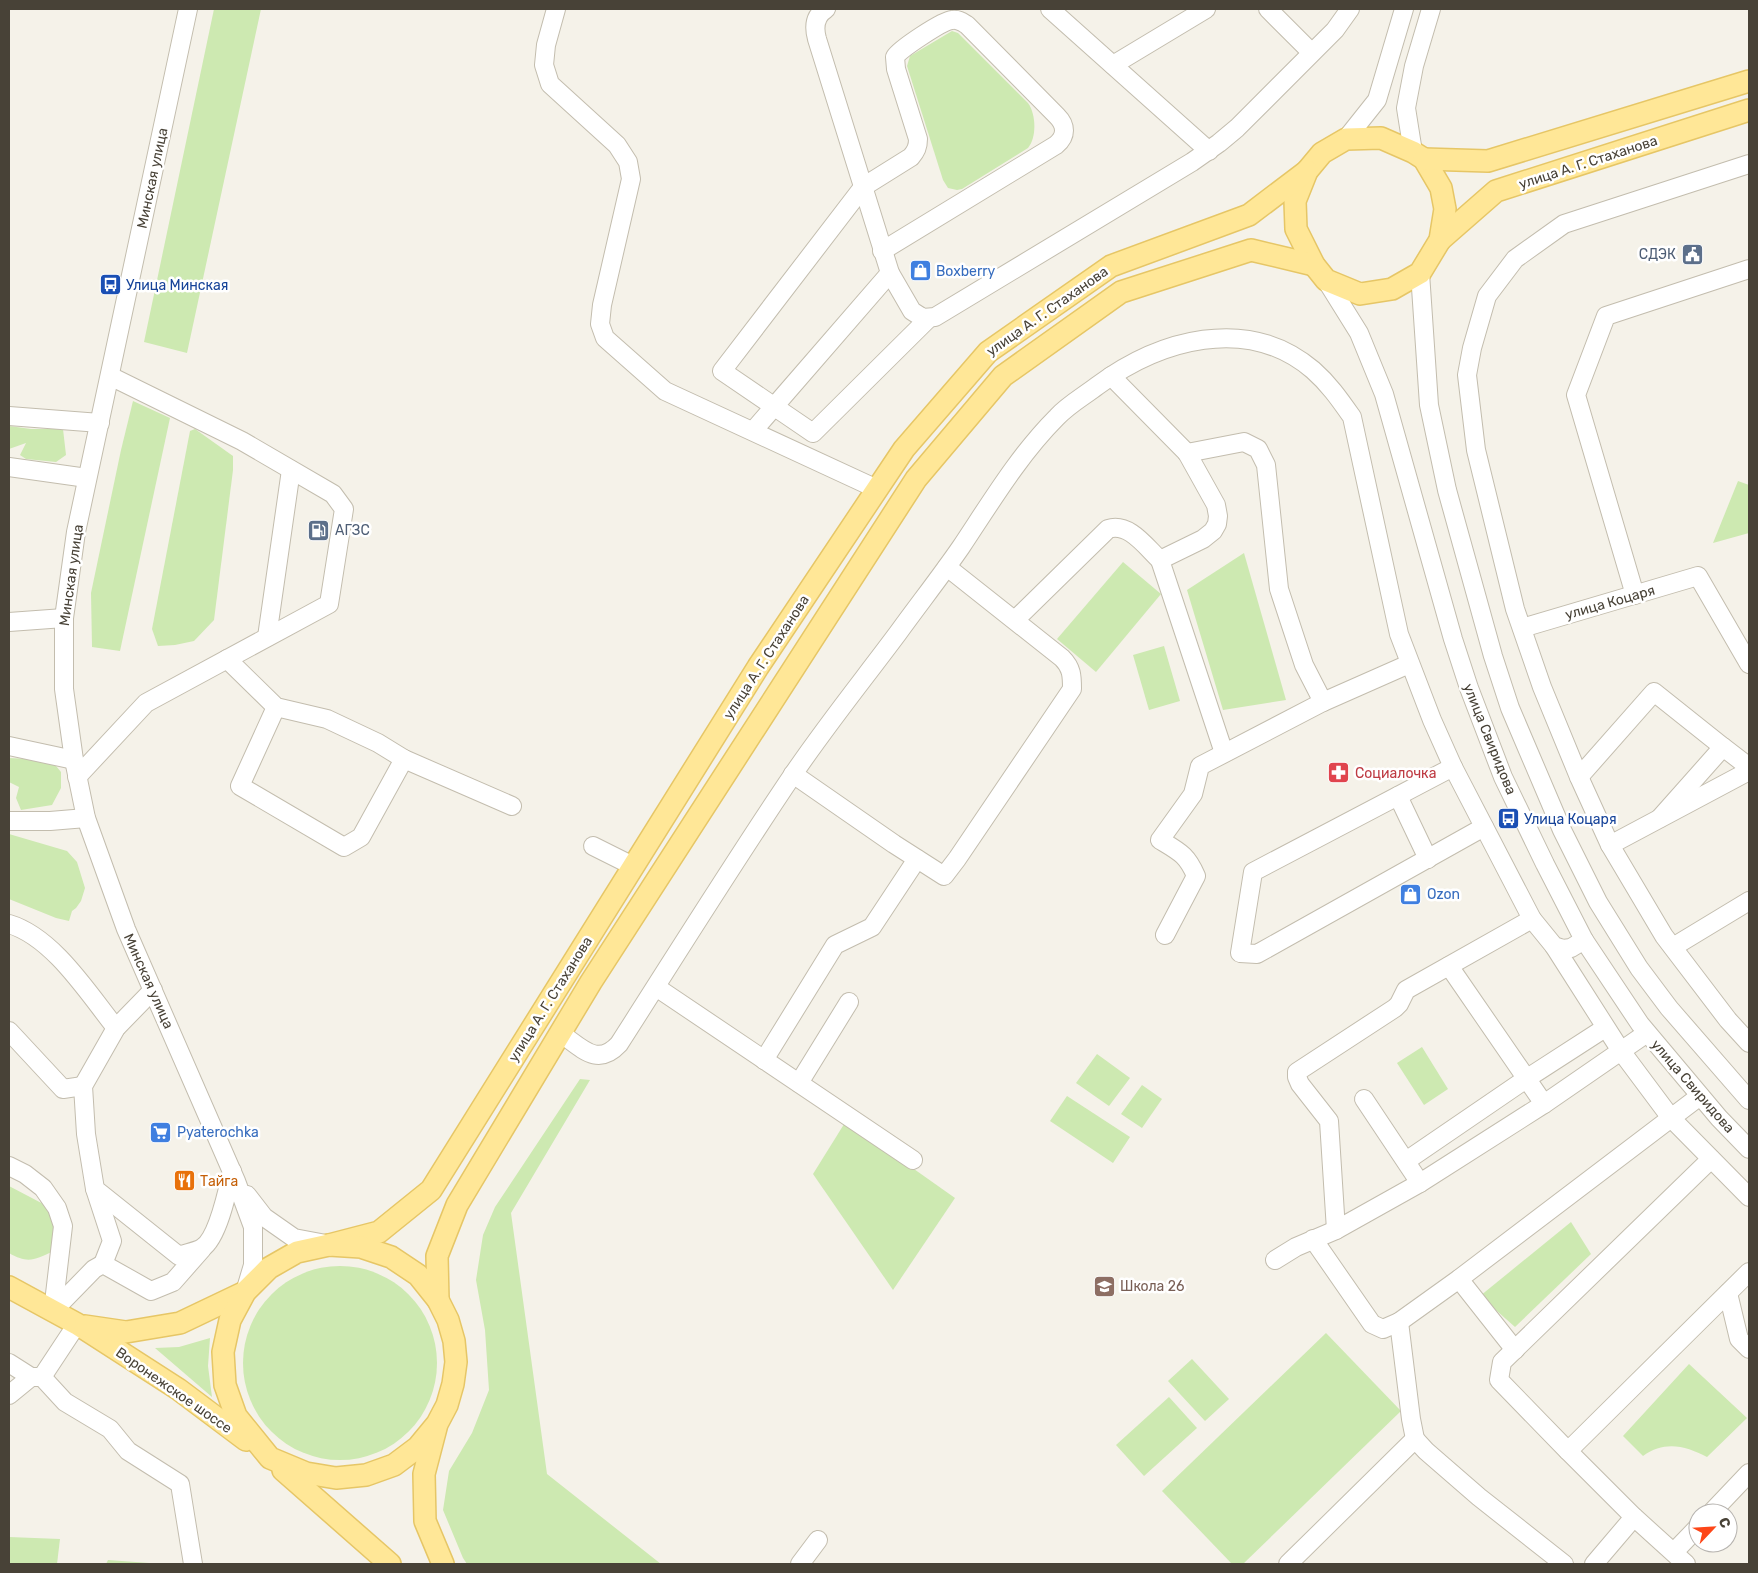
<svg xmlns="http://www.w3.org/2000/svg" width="1758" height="1573" font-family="Rubik,sans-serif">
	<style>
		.green { fill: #cde9b1 }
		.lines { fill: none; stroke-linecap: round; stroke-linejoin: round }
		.minor-casing { stroke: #c3bdae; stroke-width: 20 }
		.major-casing { stroke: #e6c666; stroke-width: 24 }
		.minor { stroke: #fff; stroke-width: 18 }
		.major { stroke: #ffe797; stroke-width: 21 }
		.labels { text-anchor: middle; stroke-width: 5; stroke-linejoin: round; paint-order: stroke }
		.street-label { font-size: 14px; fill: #484237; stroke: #fff }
		.service-label { font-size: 14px; fill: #4e5e75; stroke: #fff; text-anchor: end }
		.shop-label { font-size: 14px; fill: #366cbe; stroke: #fff; text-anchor: start }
		.transit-label { font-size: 14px; fill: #164399; stroke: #fff; text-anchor: start }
		.health-label { font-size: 14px; fill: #be3a42; stroke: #fff; text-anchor: start }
		.food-label { font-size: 14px; fill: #c56008; stroke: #fff; text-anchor: start }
		.education-label { font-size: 14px; fill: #785e54; stroke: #fff; text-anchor: start }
	</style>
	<rect width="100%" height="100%" fill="#f5f2e9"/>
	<g class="green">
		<path d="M 214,9 L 261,9 L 187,353 L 144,342 Z"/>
		<path d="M 952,31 L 958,33 L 1028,103 C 1036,114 1037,137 1028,148 L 962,189 L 957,190 L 948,188 L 943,180 L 907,66 L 910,56 Z"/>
		<path d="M 133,401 L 170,418 L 120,651 L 92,647 L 91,593 L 121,450 Z"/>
		<path d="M 9,426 L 31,429 L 63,429 L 66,455 L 56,462 L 26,459 L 20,455 L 26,443 L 9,449 Z"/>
		<path d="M 195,429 L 233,456 L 233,470 L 214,620 L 194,641 L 175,645 L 158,646 L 152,629 L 190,431 Z"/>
		<path d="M 1738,481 L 1749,485 L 1749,533 L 1713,543 Z"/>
		<path d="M 1244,553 L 1286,700 L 1223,710 L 1187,590 Z"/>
		<path d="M 1123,562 L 1161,594 L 1096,672 L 1057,639 Z"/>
		<path d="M 1164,646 L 1180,701 L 1149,710 L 1133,655 Z"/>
		<path d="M 9,758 L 51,760 L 61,772 L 61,788 L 52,805 L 21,810 L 16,798 L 19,787 L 9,782 Z"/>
		<path d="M 9,834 L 67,851 L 77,862 L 85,888 L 81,901 L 76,908 L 72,911 L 69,921 L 56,918 L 9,899 Z"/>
		<path d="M 1422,1047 L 1448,1089 L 1424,1105 L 1397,1063 Z"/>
		<path d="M 1097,1054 L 1130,1078 L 1109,1106 L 1076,1083 Z"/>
		<path d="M 580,1079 L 590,1080 L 511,1213 L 547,1474 L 661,1564 L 467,1564 L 463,1558 L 443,1510 L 449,1471 L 472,1433 L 489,1390 L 485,1330 L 476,1280 L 483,1235 L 495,1207 Z"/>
		<path d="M 1142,1085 L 1162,1099 L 1142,1128 L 1121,1114 Z"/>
		<path d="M 1067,1096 L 1130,1137 L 1113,1163 L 1050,1121 Z"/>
		<path d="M 846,1121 L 955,1198 L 893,1290 L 813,1174 Z"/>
		<path d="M 9,1186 L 49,1207 L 57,1223 L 54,1251 C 34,1260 28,1264 9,1253 Z"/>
		<path d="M 1571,1222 L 1591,1254 L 1515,1327 L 1480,1296 Z"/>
		<circle cx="340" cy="1363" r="97"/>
		<path d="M 1326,1333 L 1401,1411 L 1243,1564 L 1232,1564 L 1162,1491 Z"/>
		<path d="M 210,1338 L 208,1366 L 212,1397 L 155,1348 L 179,1347 Z"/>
		<path d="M 1192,1359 L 1229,1399 L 1205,1421 L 1168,1381 Z"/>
		<path d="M 1689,1364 L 1747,1418 L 1707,1457 C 1686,1446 1665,1440 1643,1456 L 1623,1436 Z"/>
		<path d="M 1169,1397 L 1197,1428 L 1144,1476 L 1116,1445 Z"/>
		<path d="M 9,1537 L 60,1539 L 57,1564 L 9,1564 Z"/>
		<path d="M 108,1560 L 163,1564 L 106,1564 Z"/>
	</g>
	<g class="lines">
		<defs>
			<g id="minor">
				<path d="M 188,9 L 76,532 L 64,618 L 64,689 L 74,760 L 86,818 L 126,929 L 236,1181 L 253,1227 L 253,1265 L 245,1292"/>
				<path d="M 556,9 L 546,45 L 544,65 L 550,84 L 617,145 L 628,162 L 631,179 L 602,305 L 600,324 L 605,338 L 665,391 L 877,489"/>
				<path d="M 826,9 C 814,16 814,28 817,39 L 890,273 L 912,311 L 923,318 L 935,317 L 1192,162 L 1219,143 L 1237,128 L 1335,30 L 1350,9"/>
				<path d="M 1050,9 L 1209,151"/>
				<path d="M 1268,9 L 1311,52"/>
				<path d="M 1113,65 L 1206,9"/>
				<path d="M 1346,139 L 1377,100 L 1404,9"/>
				<path d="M 1413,152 L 1406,108 L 1414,66 L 1431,9"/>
				<path d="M 1749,164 L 1564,224 L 1515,259 L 1487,296 L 1472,348 L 1467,375 L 1476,450 L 1515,609 L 1542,687 L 1579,777 L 1610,845 L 1664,936 L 1728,1020 L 1749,1043"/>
				<path d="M 882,251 L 1056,145 C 1067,136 1066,125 1057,116 L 967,25 C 962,22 958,19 952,20 C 942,21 900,49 895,57 L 896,69 L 918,139 C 918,147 916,151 911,157 L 863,187 L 722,371 L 813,433 L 929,318"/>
				<path d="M 1420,273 L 1429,405 L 1447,490 L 1493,656 L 1510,708 L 1562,830 L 1598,902 L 1639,968 L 1669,1008 L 1749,1100"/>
				<path d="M 1326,280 L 1359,333 L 1384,394 L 1453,639 L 1469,688 L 1503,777 L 1545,864 L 1584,940 L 1640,1024 L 1719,1118 L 1749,1149"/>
				<path d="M 9,416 L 100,423"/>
				<path d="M 753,431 L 890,273"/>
				<path d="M 1187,453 L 1244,442 L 1258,449 L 1266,465 L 1279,589 L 1304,665 L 1323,702"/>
				<path d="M 9,467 L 87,478"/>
				<path d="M 1160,560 L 1224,753"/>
				<path d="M 1635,595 L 1576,395 L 1606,316 L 1749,269"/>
				<path d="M 1015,620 L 1108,529 C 1129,522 1146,547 1160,560 L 1203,539 L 1213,531 L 1217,524 L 1218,516 L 1216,505 L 1187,453 L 1111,376"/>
				<path d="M 9,622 L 64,618"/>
				<path d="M 1522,628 L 1698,576 L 1749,664"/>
				<path d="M 267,637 L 291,470"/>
				<path d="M 227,659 L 276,707 L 327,719 L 378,743 L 404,759 L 512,806"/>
				<path d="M 276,707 L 240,786 L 344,847 L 361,837 L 404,759"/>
				<path d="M 9,746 L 74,760"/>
				<path d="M 1723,747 L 1749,767"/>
				<path d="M 1453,767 L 1253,872 L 1240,953 L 1257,954 L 1484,827"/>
				<path d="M 793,774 L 894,844 L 944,876 L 957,859 L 1072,689 C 1072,676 1072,668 1062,658 L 947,567"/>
				<path d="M 77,777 L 146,703 L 329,604 L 344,509 L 333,494 L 242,441 L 110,376"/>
				<path d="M 1579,777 L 1654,692 L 1723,747 L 1660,818"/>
				<path d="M 1398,796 L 1428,859"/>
				<path d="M 9,821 L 50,821 L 86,818"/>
				<path d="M 1610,845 L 1749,771"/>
				<path d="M 593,846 L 633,866"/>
				<path d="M 9,924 C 53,937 88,993 116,1028"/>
				<path d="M 1165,935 L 1196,876 C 1187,855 1180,852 1160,840 L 1193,794 L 1200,766 L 1323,702 L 1409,664"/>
				<path d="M 1554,946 L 1621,1051 L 1671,1118 L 1749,1197"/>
				<path d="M 1673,947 L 1749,901"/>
				<path d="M 1449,966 L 1544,1104"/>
				<path d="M 656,987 L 913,1160"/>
				<path d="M 153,990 L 116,1028 L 83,1086 L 86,1134 L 95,1189 L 179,1256 C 186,1253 195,1252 202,1248 C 218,1238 228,1189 232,1171"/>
				<path d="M 9,1031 L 63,1089 L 83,1086"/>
				<path d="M 560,1033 C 581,1047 597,1068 619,1044 C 676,955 732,865 792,776 C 825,727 863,680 898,633 C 919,604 941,576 961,547 C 991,502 1019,455 1057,417 C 1068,405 1084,396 1097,386 C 1159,340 1247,314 1313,370 C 1329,384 1340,400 1352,417 L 1399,634 L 1432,720 L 1453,767 L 1532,919 L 1554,946 L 1563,949 L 1571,948 L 1584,940"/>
				<path d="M 764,1060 L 835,945 L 872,927 L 917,859"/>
				<path d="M 799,1083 L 849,1002"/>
				<path d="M 1364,1099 L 1420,1183"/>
				<path d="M 1711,1159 L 1502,1362 L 1499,1380 L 1568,1451 L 1749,1272"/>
				<path d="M 1406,1161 L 1526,1079 L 1605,1028"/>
				<path d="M 9,1166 L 25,1174 L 43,1188 L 57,1208 L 63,1226 L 53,1311"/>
				<path d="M 95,1189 L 112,1241 L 103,1264"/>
				<path d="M 247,1195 L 264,1217 L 294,1238 L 326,1244"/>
				<path d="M 1336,1230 L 1329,1121 L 1300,1084 L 1297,1077 L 1297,1072 L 1395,1008 L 1399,1004 L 1406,990 L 1532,919"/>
				<path d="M 1313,1239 L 1372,1324 L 1383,1329 L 1399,1322 L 1459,1279 L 1700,1096"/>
				<path d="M 1275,1260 L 1296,1247 L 1336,1230 L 1420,1183 L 1544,1104 L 1647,1033"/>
				<path d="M 1459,1279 L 1515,1350"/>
				<path d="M 1728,1293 L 1739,1339 L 1749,1349"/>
				<path d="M 53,1311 L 94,1269 L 103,1264 L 151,1291 L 173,1282 L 202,1249"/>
				<path d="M 1399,1322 L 1411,1419 L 1415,1439"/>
				<path d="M 9,1363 L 31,1377 L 42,1377 L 65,1402 L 110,1429 L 128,1451 L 180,1484 L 193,1564"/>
				<path d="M 42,1377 L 77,1324"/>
				<path d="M 9,1395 L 31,1377"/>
				<path d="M 1568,1451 L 1634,1517 L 1686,1564"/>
				<path d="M 1711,1513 L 1749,1473"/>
				<path d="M 1674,1552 L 1698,1527"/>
				<path d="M 800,1564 L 818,1540"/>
				<path d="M 1288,1564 L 1415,1439 L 1426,1451 L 1479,1497 L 1564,1564"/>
				<path d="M 1594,1564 L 1634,1517"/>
			</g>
			<g id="major">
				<path d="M 1381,138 L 1413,152 L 1424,159 L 1441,188 L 1445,209 L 1440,240 L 1420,273 L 1392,289 L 1360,294 L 1326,280 L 1314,265 L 1296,229 L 1295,201 L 1307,171 L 1322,153 L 1346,139 Z"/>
				<path d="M 1424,159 L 1488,161 L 1749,81"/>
				<path d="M 1440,240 L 1496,191 L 1749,110"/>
				<path d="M 329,1245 L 379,1232 L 431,1190 L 758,667 L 904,449 L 988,352 L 1111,266 L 1249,215 L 1307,171"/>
				<path d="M 9,1287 L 77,1324 L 178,1389 L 246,1440"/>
				<path d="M 438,1300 L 437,1256 L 457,1205 L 591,982 L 916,479 L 1003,376 L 1121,292 L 1251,250 L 1314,265"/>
				<path d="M 85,1326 L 126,1332 L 180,1323 L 245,1292"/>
				<path d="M 437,1424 L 418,1447 L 394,1465 L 366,1475 L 336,1478 L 306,1473 L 270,1458 L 236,1416 L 225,1385 L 223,1352 L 230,1320 L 245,1292 L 269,1268 L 297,1252 L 329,1245 L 361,1247 L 391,1257 L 418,1275 L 438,1300 L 448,1320 L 454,1341 L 456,1362 L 453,1384 L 447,1405 L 437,1424 L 424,1474 L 425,1521 L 443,1564"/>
				<path d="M 283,1470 L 390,1564"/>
			</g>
		</defs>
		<use href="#minor" class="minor-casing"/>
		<use href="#major" class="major-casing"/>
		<use href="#minor" class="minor"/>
		<use href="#major" class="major"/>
	</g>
	<defs>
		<symbol id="civic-square" viewBox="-11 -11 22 22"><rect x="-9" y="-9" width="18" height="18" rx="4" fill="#5c6f8a" stroke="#fff"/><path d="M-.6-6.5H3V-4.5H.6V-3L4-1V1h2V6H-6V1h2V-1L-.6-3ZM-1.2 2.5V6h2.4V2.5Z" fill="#fff"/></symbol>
		<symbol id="shop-square" viewBox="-11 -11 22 22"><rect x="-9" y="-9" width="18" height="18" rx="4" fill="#3f7fe0" stroke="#fff"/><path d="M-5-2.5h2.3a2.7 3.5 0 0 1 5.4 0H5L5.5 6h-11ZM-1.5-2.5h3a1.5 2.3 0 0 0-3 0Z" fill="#fff"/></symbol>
		<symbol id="bus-square" viewBox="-11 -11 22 22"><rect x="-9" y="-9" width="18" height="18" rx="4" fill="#1a4fb4" stroke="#fff"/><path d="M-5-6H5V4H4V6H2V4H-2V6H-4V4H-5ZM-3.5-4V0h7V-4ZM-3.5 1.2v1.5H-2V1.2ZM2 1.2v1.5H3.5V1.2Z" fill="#fff"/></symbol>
		<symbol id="fuel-square" viewBox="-11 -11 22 22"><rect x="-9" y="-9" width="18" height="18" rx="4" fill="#5c6f8a" stroke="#fff"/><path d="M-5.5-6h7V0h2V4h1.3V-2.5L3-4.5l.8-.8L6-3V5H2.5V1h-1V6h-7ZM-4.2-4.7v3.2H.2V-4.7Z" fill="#fff"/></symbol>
		<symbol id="pharmacy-square" viewBox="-11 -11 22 22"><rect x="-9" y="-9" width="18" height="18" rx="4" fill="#e0444e" stroke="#fff"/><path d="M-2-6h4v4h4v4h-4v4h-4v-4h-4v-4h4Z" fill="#fff"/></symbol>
		<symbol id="supermarket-square" viewBox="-11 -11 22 22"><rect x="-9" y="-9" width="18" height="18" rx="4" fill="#3f7fe0" stroke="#fff"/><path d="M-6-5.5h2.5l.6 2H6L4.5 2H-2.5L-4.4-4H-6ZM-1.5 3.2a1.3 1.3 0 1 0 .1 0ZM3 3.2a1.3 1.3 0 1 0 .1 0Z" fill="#fff"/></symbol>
		<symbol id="restaurant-square" viewBox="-11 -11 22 22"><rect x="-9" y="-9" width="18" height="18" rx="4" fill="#e8710a" stroke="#fff"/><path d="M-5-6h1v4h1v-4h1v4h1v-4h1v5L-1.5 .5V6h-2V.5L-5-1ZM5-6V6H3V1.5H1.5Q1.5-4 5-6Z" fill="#fff"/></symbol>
		<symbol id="school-square" viewBox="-11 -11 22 22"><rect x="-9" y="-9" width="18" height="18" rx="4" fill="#8d6e63" stroke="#fff"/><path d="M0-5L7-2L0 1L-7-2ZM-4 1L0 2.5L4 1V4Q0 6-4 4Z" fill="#fff"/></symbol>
	</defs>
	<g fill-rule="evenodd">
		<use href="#civic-square" x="1680" y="242" width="25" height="25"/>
		<use href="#shop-square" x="908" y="258" width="25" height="25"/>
		<use href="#bus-square" x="98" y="272" width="25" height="25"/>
		<use href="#fuel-square" x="306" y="518" width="25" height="25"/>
		<use href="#pharmacy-square" x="1326" y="760" width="25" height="25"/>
		<use href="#bus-square" x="1496" y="806" width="25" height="25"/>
		<use href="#shop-square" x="1398" y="882" width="25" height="25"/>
		<use href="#supermarket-square" x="148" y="1120" width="25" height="25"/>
		<use href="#restaurant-square" x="172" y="1168" width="25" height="25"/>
		<use href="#school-square" x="1092" y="1274" width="25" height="25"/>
	</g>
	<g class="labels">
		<g class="street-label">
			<text transform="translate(1588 162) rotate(-18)" y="5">улица А. Г. Стаханова</text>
			<text transform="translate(152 178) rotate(-78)" y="5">Минская улица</text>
			<text transform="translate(1047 311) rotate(-35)" y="5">улица А. Г. Стаханова</text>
			<text transform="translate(71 575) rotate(-82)" y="5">Минская улица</text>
			<text transform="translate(1610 602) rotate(-16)" y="5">улица Коцаря</text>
			<text transform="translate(766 657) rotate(-57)" y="5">улица А. Г. Стаханова</text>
			<text transform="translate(1490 739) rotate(68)" y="5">улица Свиридова</text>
			<text transform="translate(149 981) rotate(66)" y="5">Минская улица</text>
			<text transform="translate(550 999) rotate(-58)" y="5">улица А. Г. Стаханова</text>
			<text transform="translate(1693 1086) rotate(49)" y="5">улица Свиридова</text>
			<text transform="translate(174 1390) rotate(35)" y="5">Воронежское шоссе</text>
		</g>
		<g class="service-label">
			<text x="1676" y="259">СДЭК</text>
			<text x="335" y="535" text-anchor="start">АГЗС</text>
		</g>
		<g class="shop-label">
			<text x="936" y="276">Boxberry</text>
			<text x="1427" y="899">Ozon</text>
			<text x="177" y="1137">Pyaterochka</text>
		</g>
		<g class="transit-label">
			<text x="126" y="290">Улица Минская</text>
			<text x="1524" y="824">Улица Коцаря</text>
		</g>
		<g class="health-label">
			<text x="1355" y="778">Социалочка</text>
		</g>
		<g class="food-label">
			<text x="200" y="1186">Тайга</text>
		</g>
		<g class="education-label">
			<text x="1120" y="1291">Школа 26</text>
		</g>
	</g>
	<rect width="1758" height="1573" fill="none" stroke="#484237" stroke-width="20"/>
	<g transform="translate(1713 1528) rotate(65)"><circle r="24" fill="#ffffff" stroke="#b6b3af"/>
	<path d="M0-4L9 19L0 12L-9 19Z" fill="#fd4618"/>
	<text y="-8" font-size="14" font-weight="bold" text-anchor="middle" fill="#484237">С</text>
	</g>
</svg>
